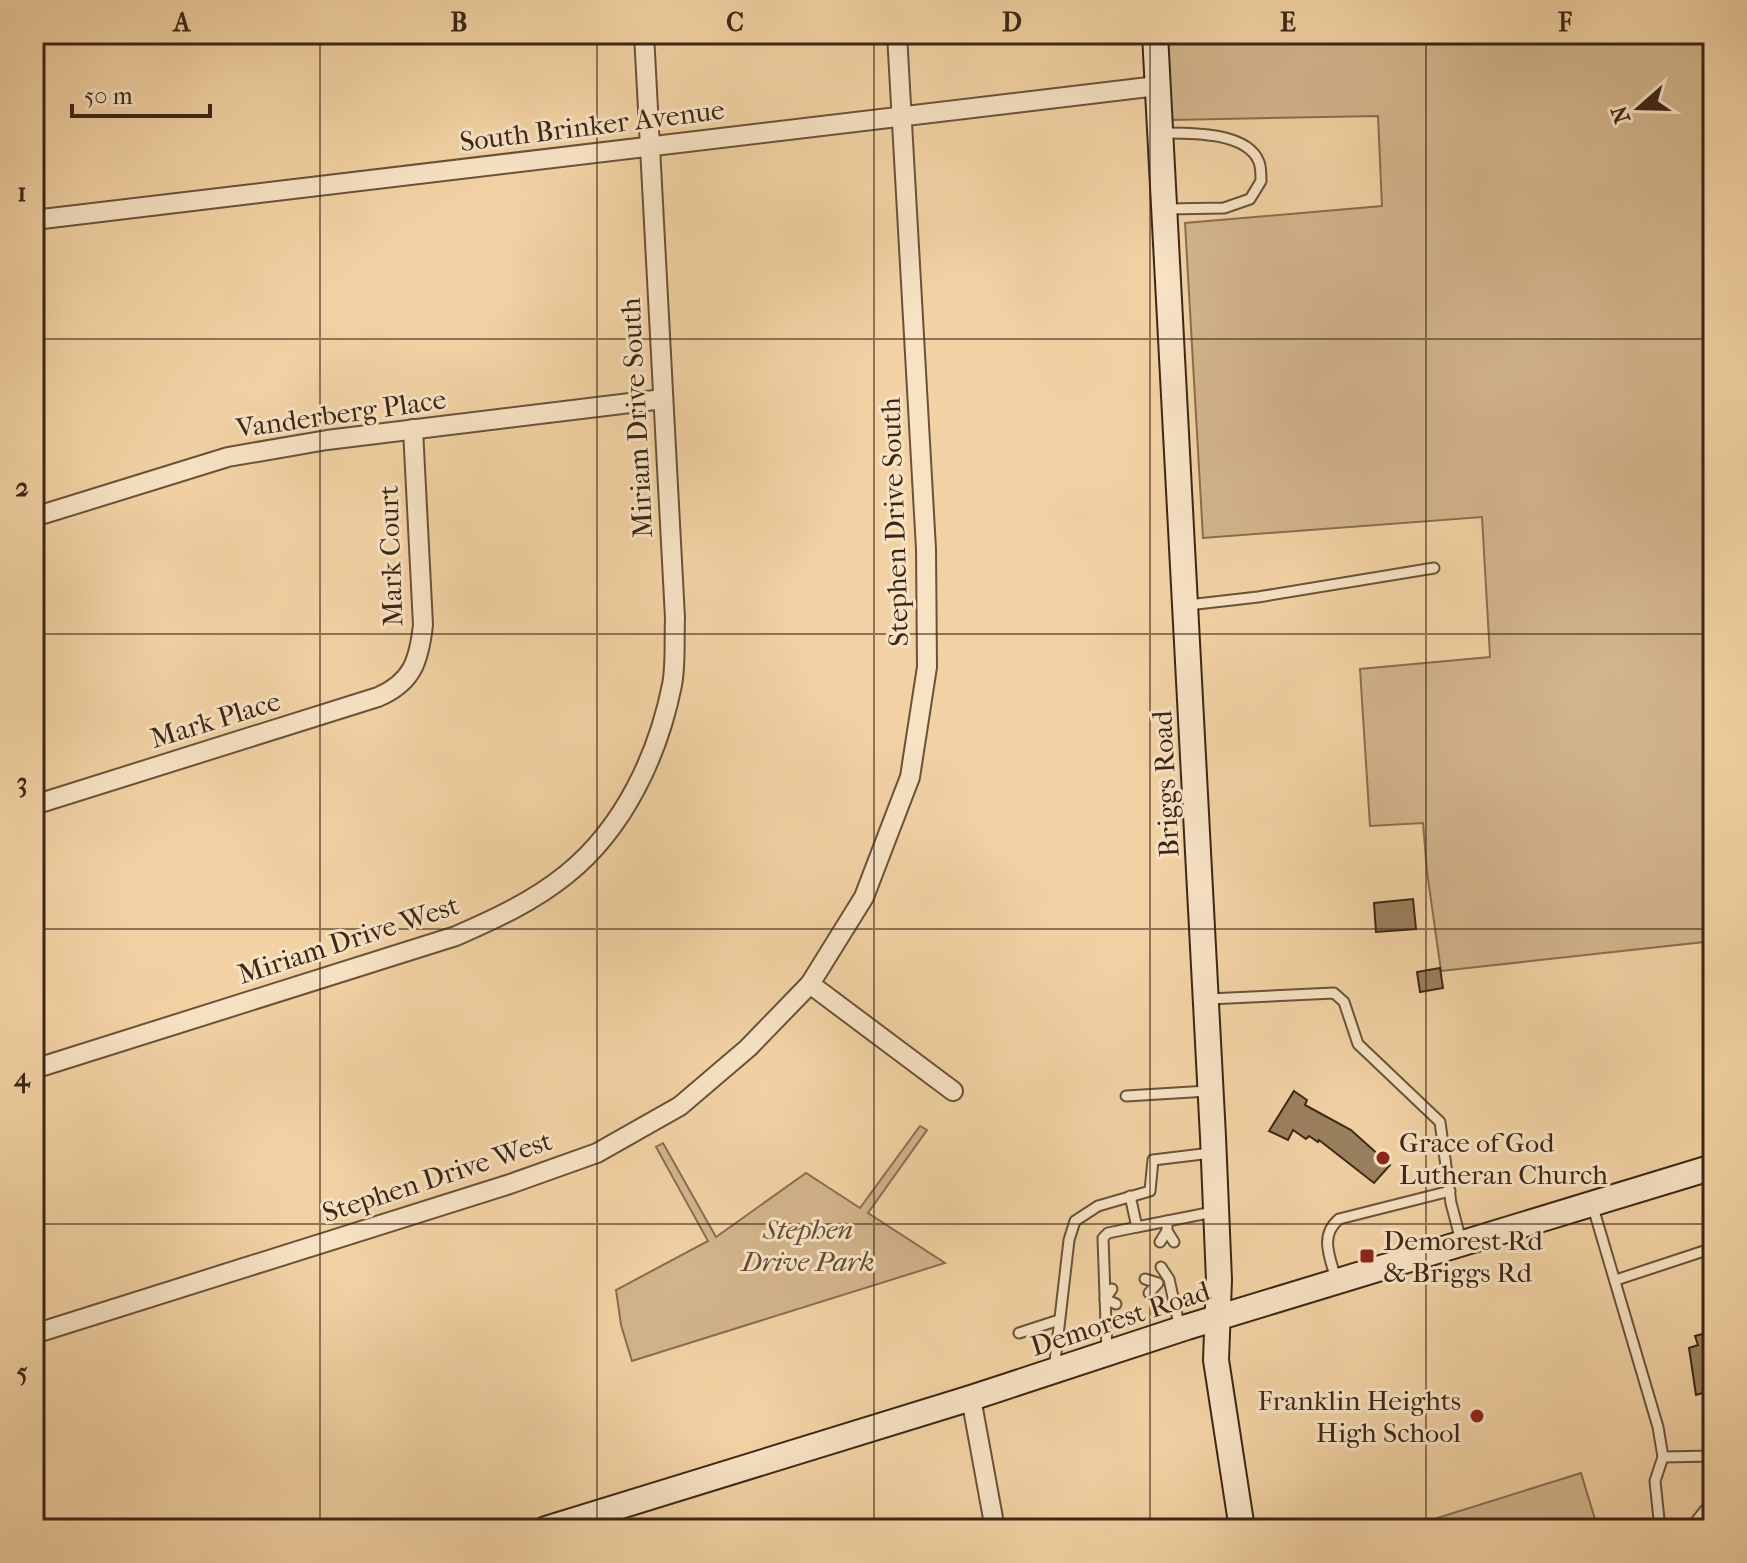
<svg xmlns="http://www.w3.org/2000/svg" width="1747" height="1563" font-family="'IM FELL French Canon',serif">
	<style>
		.green { fill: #d3b58c; stroke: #886e50; stroke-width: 2 }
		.building { fill: #9b805f; stroke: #3c2715; stroke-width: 2 }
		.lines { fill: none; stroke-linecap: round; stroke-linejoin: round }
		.lane-casing { stroke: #6a5239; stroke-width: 13 }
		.street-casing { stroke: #6a5239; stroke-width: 22 }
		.secondary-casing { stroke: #3c2715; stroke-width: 28 }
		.lane { stroke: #f7e2c4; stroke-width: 9 }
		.street { stroke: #f7e2c4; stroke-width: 18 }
		.secondary { stroke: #f7e2c4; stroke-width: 24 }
		.grid { fill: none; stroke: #3c2715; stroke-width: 2; stroke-opacity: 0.55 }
		.poi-dot { fill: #8f2418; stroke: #f7e2c4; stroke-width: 3 }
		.labels { text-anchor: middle; stroke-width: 6; stroke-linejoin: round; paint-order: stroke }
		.street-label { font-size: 28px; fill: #3c2715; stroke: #f7e2c4 }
		.poi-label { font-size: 28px; fill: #3c2715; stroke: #f7e2c4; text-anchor: start }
		.park-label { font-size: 28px; font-style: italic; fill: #624a33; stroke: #f7e2c4 }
		.neatline { fill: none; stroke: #3c2715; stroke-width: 3 }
		.grid-label { font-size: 26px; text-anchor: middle; font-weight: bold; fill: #3c2715 }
	</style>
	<rect width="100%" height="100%" fill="#f2d2a4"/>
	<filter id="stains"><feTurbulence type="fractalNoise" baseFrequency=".0025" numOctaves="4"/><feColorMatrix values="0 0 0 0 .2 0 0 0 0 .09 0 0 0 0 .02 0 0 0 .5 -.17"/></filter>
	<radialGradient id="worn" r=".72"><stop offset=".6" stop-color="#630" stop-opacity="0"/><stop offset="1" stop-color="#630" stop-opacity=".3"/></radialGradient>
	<g class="green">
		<path d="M 1166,34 L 1713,34 L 1713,941 L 1441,971 L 1427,872 L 1423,823 L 1370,826 L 1360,669 L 1490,657 L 1482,517 L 1203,538 L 1185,223 L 1382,206 L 1378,116 L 1171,120 Z"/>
		<path d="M 920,1126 L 927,1130 L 868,1213 L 945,1263 L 632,1361 L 621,1325 L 616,1290 L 708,1241 L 656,1147 L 663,1143 L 716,1237 L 806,1173 L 860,1208 Z"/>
		<path d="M 1581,1473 L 1598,1529 L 1402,1529 Z"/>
	</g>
	<g class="building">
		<path d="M 1413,899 L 1416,929 L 1376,932 L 1374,903 Z"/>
		<path d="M 1440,968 L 1443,988 L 1420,992 L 1417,972 Z"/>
		<path d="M 1294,1091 L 1307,1100 L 1305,1105 L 1351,1130 L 1390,1165 L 1374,1183 L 1319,1140 L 1318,1142 L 1309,1136 L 1306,1139 L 1293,1130 L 1288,1140 L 1269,1131 Z"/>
		<path d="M 1713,1272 L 1713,1293 L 1707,1274 Z"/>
		<path d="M 1713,1331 L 1713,1401 L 1709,1402 L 1706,1392 L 1696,1395 L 1689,1348 L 1698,1345 L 1695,1336 Z"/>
	</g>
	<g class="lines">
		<defs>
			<g id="lane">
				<path d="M 1160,133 C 1187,133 1247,131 1259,162 C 1261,167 1261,175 1261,181 L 1250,199 L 1224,208 L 1167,209"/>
				<path d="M 1188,605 L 1258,597 L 1434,568"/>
				<path d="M 1209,999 L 1334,993 L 1344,1002 L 1358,1044 L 1440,1122 L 1451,1203 L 1461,1241"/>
				<path d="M 1126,1096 L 1208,1091"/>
				<path d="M 1130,1196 L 1137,1227 L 1213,1212"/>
				<path d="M 1592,1204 L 1658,1427 L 1663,1457 L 1655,1481 L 1660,1529"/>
				<path d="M 1167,1221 L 1167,1231 L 1174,1242"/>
				<path d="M 1160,1242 L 1167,1231"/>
				<path d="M 1161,1267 L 1169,1279 L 1180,1329"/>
				<path d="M 1145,1279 L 1158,1283 L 1149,1293"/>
				<path d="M 1336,1279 C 1330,1257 1319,1236 1339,1219 L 1450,1191"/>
				<path d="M 1616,1280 L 1713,1248"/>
				<path d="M 1112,1289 L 1105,1299 L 1116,1304"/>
				<path d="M 1019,1333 L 1059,1320"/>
				<path d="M 1107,1353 L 1103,1238 L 1108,1233 L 1137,1227"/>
				<path d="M 1054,1370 L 1069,1240 L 1075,1221 L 1098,1206 L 1150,1191 L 1153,1160 L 1211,1153"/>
				<path d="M 1663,1457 L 1713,1456"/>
				<path d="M 1699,1529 L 1697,1520 L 1705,1510 L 1713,1506"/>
			</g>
			<g id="street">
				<path d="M 34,220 L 1157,86"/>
				<path d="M 34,517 L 228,457 L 327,440 L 663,399"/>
				<path d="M 34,805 L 378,697 C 413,682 419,660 423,625 L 413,429"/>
				<path d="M 810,984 L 953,1091"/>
				<path d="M 34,1069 L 456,936 C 495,919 534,901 567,874 C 624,828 658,755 672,685 C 676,664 674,640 675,618 L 644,34"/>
				<path d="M 34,1334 L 510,1184 L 597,1153 L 680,1106 L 748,1048 L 810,984 L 864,897 L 910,777 L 927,667 L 926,549 L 897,34"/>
				<path d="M 971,1398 L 995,1529"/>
			</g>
			<g id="secondary">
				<path d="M 1155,34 L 1213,1137 L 1219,1280 L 1216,1360 L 1242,1529"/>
				<path d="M 546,1529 L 971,1398 L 1187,1327 L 1713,1167"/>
			</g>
		</defs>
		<use href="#lane" class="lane-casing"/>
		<use href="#street" class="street-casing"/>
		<use href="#secondary" class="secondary-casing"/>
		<use href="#lane" class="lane"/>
		<use href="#street" class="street"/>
		<use href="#secondary" class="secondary"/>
	</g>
	<path class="grid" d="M 320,34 L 320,1529M 597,34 L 597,1529M 874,34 L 874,1529M 1150,34 L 1150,1529M 1426,34 L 1426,1529M 34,339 L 1713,339M 34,634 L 1713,634M 34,929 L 1713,929M 34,1224 L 1713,1224"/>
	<g class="poi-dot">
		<circle cx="1383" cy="1158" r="8"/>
		<rect x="1359" y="1248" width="16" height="16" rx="4"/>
		<circle cx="1477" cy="1416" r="8"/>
	</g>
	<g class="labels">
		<g class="street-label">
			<text transform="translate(592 125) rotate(-7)" y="10">South Brinker Avenue</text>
			<text transform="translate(341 413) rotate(-8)" y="10">Vanderberg Place</text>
			<text transform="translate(636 418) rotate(-93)" y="10">Miriam Drive South</text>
			<text transform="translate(894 522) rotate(-92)" y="10">Stephen Drive South</text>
			<text transform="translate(390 556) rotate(-92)" y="10">Mark Court</text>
			<text transform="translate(215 719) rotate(-17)" y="10">Mark Place</text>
			<text transform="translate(1165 784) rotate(-93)" y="10">Briggs Road</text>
			<text transform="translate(348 939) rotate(-18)" y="10">Miriam Drive West</text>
			<text transform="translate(437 1176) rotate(-18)" y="10">Stephen Drive West</text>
			<text transform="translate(1120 1318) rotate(-18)" y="10">Demorest Road</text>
		</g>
		<g class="poi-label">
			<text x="1399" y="1152">Grace of God<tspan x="1399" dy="32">Lutheran Church</tspan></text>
			<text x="1383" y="1250">Demorest Rd<tspan x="1383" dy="32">&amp; Briggs Rd</tspan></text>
			<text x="1461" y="1410" text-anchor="end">Franklin Heights<tspan x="1461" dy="32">High School</tspan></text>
		</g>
		<g class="park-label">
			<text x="808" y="1239">Stephen<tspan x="808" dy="32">Drive Park</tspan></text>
		</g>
	</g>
	<rect width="1747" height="1563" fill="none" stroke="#f2d2a4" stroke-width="88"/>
	<g transform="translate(1639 108) rotate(250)" stroke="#f7e2c4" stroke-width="6" paint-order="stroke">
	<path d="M0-6L14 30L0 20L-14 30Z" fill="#3c2715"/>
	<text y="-12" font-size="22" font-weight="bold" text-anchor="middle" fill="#3c2715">N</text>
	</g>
	<path d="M72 104v12h138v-12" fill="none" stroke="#3c2715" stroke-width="4"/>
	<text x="84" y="104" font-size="24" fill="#3c2715" stroke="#f7e2c4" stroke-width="6" paint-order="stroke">50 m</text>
	<rect x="44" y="44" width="1659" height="1475" class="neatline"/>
	<g class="grid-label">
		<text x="182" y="31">A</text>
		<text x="459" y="31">B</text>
		<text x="735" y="31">C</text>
		<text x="1012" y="31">D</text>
		<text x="1288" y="31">E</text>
		<text x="1565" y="31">F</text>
		<text x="22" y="201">1</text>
		<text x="22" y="496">2</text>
		<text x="22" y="791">3</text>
		<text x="22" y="1086">4</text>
		<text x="22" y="1381">5</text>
	</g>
	<rect width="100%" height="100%" filter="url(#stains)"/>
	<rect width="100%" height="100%" fill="url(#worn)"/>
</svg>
